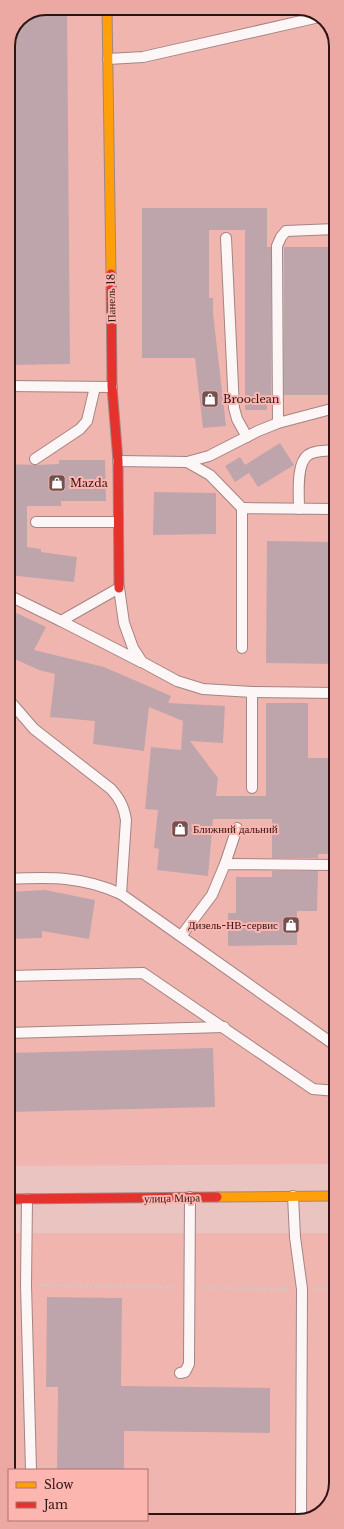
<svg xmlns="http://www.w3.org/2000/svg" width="344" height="1529" font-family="'Libre Baskerville',serif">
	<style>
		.built { fill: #f1b5af }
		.building { fill: #bea5ac }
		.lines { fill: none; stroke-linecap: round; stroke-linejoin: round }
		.lane-casing { stroke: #a28583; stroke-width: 12 }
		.slow-casing { stroke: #a28583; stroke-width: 11 }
		.jam-casing { stroke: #a28583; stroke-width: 11 }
		.path { stroke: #d0c6c5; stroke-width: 2.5; stroke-dasharray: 3 2; stroke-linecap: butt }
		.lane { stroke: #fcf6f6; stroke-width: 10 }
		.slow { stroke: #ff9f0a; stroke-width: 9 }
		.jam { stroke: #e5322d; stroke-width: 9 }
		.labels { text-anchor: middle; stroke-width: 4; stroke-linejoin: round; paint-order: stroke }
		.street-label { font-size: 11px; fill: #2e1413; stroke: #fcb5af }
		.poi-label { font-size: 11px; fill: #2e1413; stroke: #fcb5af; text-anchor: start }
		.rim { fill: none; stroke: #2e1413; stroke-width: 2 }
	</style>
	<rect width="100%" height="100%" fill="#eac4c0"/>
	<g class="built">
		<path d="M 46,8 L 302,8 L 325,19 L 335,39 L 336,1164 L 9,1166 L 8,46 Z"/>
		<path d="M 9,1233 L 336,1233 L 336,1483 L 327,1508 L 305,1520 L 40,1520 L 147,1520 L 147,1470 L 9,1470 L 9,1490 Z"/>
	</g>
	<g class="building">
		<path d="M 46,8 L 67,8 L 70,364 L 8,365 L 8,46 L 19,19 Z"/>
		<path d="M 142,208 L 267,208 L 267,247 L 271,247 L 271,395 L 267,395 L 267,410 L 245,410 L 245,230 L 209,230 L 209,298 L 213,298 L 213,313 L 226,426 L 203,428 L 195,358 L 142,358 Z"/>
		<rect x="284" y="247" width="51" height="148"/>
		<path d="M 280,443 L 294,465 L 258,487 L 249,473 L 235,482 L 225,466 L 240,457 L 245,465 Z"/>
		<path d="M 59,460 L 105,460 L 106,501 L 61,501 L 61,506 L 27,506 L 27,547 L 41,549 L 41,552 L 77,557 L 74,582 L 8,575 L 8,464 L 35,465 L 59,464 Z"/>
		<path d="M 154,492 L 216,493 L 216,534 L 153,535 Z"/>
		<path d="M 267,541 L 336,542 L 336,664 L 266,663 Z"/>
		<path d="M 8,609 L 46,627 L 34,650 L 104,667 L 171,696 L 168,703 L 225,706 L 223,743 L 190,741 L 218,778 L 216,796 L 266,796 L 266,703 L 308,703 L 308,758 L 336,758 L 336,854 L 318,854 L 318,858 L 272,858 L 272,819 L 213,819 L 208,876 L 157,870 L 159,849 L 154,848 L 158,810 L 145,809 L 151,747 L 181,750 L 183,721 L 149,707 L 144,751 L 93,744 L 95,721 L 50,717 L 55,674 L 39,670 L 8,656 Z"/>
		<path d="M 272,871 L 318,871 L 317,911 L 297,911 L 297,945 L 228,946 L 228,913 L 236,913 L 236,877 L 272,877 Z"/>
		<path d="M 45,890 L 95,900 L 89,939 L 42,931 L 42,938 L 8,939 L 8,892 Z"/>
		<path d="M 213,1048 L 215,1107 L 9,1112 L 8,1053 Z"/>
		<path d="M 47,1297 L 122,1298 L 121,1386 L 270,1388 L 270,1433 L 124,1431 L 124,1470 L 57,1470 L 58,1387 L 46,1387 Z"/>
	</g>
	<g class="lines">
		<defs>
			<g id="lane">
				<path d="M 108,59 L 143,57 L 319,17"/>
				<path d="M 226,238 L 234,408 L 237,419 L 247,437"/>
				<path d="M 8,386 L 112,387"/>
				<path d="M 278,423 L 277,246 L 281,237 L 286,231 L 335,229"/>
				<path d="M 35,459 L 80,429 L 87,421 L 95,387"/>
				<path d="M 118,461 L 187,462 L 209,456 L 258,431 L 278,423 L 335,408"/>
				<path d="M 187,462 L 210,475 L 242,508"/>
				<path d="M 299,509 C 299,495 296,463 308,455 C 315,450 327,451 336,450"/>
				<path d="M 36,522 L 118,522"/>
				<path d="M 8,595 L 61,621 L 119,588 L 124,623 L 133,648 L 142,662 L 177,681 L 203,689 L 252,692 L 336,693"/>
				<path d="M 61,621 L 141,662"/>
				<path d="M 242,648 L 242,508 L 336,509"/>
				<path d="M 8,699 L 34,729 L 111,789 C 120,799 124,807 126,820 L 121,894"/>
				<path d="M 252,788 L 252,692"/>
				<path d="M 225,864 L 237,828"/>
				<path d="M 8,879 C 50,877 82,876 121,894 L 336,1046"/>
				<path d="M 181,936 L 212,895 L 225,864 L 336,865"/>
				<path d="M 8,976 L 143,973 L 313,1089 L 336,1091"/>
				<path d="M 8,1033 L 224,1027"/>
				<path d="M 293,1196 L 295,1237 L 302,1289 L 301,1520"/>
				<path d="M 27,1199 L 26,1285 L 31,1470"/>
				<path d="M 180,1373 L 185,1372 L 189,1364 L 190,1197"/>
			</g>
			<g id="slow">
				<path d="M 107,8 L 111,274"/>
				<path d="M 217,1197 L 336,1196"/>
			</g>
			<g id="jam">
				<path d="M 111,274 L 112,387 L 118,461 L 119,588"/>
				<path d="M 9,1199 L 217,1197"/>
			</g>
		</defs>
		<use href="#lane" class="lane-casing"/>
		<use href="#slow" class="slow-casing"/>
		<use href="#jam" class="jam-casing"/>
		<g class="path">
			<path d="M 40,1285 L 173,1287"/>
			<path d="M 204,1288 L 287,1289"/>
			<path d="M 316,1289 L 336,1289"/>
		</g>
		<use href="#lane" class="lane"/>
		<use href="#slow" class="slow"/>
		<use href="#jam" class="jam"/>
	</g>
	<defs>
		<symbol id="shop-square" viewBox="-11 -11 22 22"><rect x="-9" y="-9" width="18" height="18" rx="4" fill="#705250" stroke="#fcb5af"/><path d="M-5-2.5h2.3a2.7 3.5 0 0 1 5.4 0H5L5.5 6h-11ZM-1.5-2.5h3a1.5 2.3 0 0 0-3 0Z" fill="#fff"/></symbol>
	</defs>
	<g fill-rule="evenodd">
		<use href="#shop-square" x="200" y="389" width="20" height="20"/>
		<use href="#shop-square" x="47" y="473" width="20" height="20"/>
		<use href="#shop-square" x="170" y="819" width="20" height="20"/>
		<use href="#shop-square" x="281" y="915" width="20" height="20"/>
	</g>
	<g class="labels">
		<g class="street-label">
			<text transform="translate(111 298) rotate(-91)" y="4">Панель 18</text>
			<text transform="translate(172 1198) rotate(-1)" y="4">улица Мира</text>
		</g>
		<g class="poi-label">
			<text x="223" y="403">Brooсlean</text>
			<text x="70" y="487">Mazda</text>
			<text x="193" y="833">Ближний дальний</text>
			<text x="278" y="929" text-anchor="end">Дизель-НВ-сервис</text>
		</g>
	</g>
	<path d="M0 0H344V1529H0ZM46 15H298A31 31 0 0 1 329 46V1483A31 31 0 0 1 298 1514H46A31 31 0 0 1 15 1483V46A31 31 0 0 1 46 15Z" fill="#eca8a3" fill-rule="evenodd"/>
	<path class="rim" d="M46 15H298A31 31 0 0 1 329 46V1483A31 31 0 0 1 298 1514H46A31 31 0 0 1 15 1483V46A31 31 0 0 1 46 15Z"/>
	<rect x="8" y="1469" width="140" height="52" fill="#fcb5af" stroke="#aa7571"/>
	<rect x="16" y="1482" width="20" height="6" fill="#ff9f0a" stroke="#aa7571"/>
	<text x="44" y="1489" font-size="12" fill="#2e1413">Slow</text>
	<rect x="16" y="1502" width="20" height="6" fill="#e5322d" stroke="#aa7571"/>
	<text x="44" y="1509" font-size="12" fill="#2e1413">Jam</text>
</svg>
